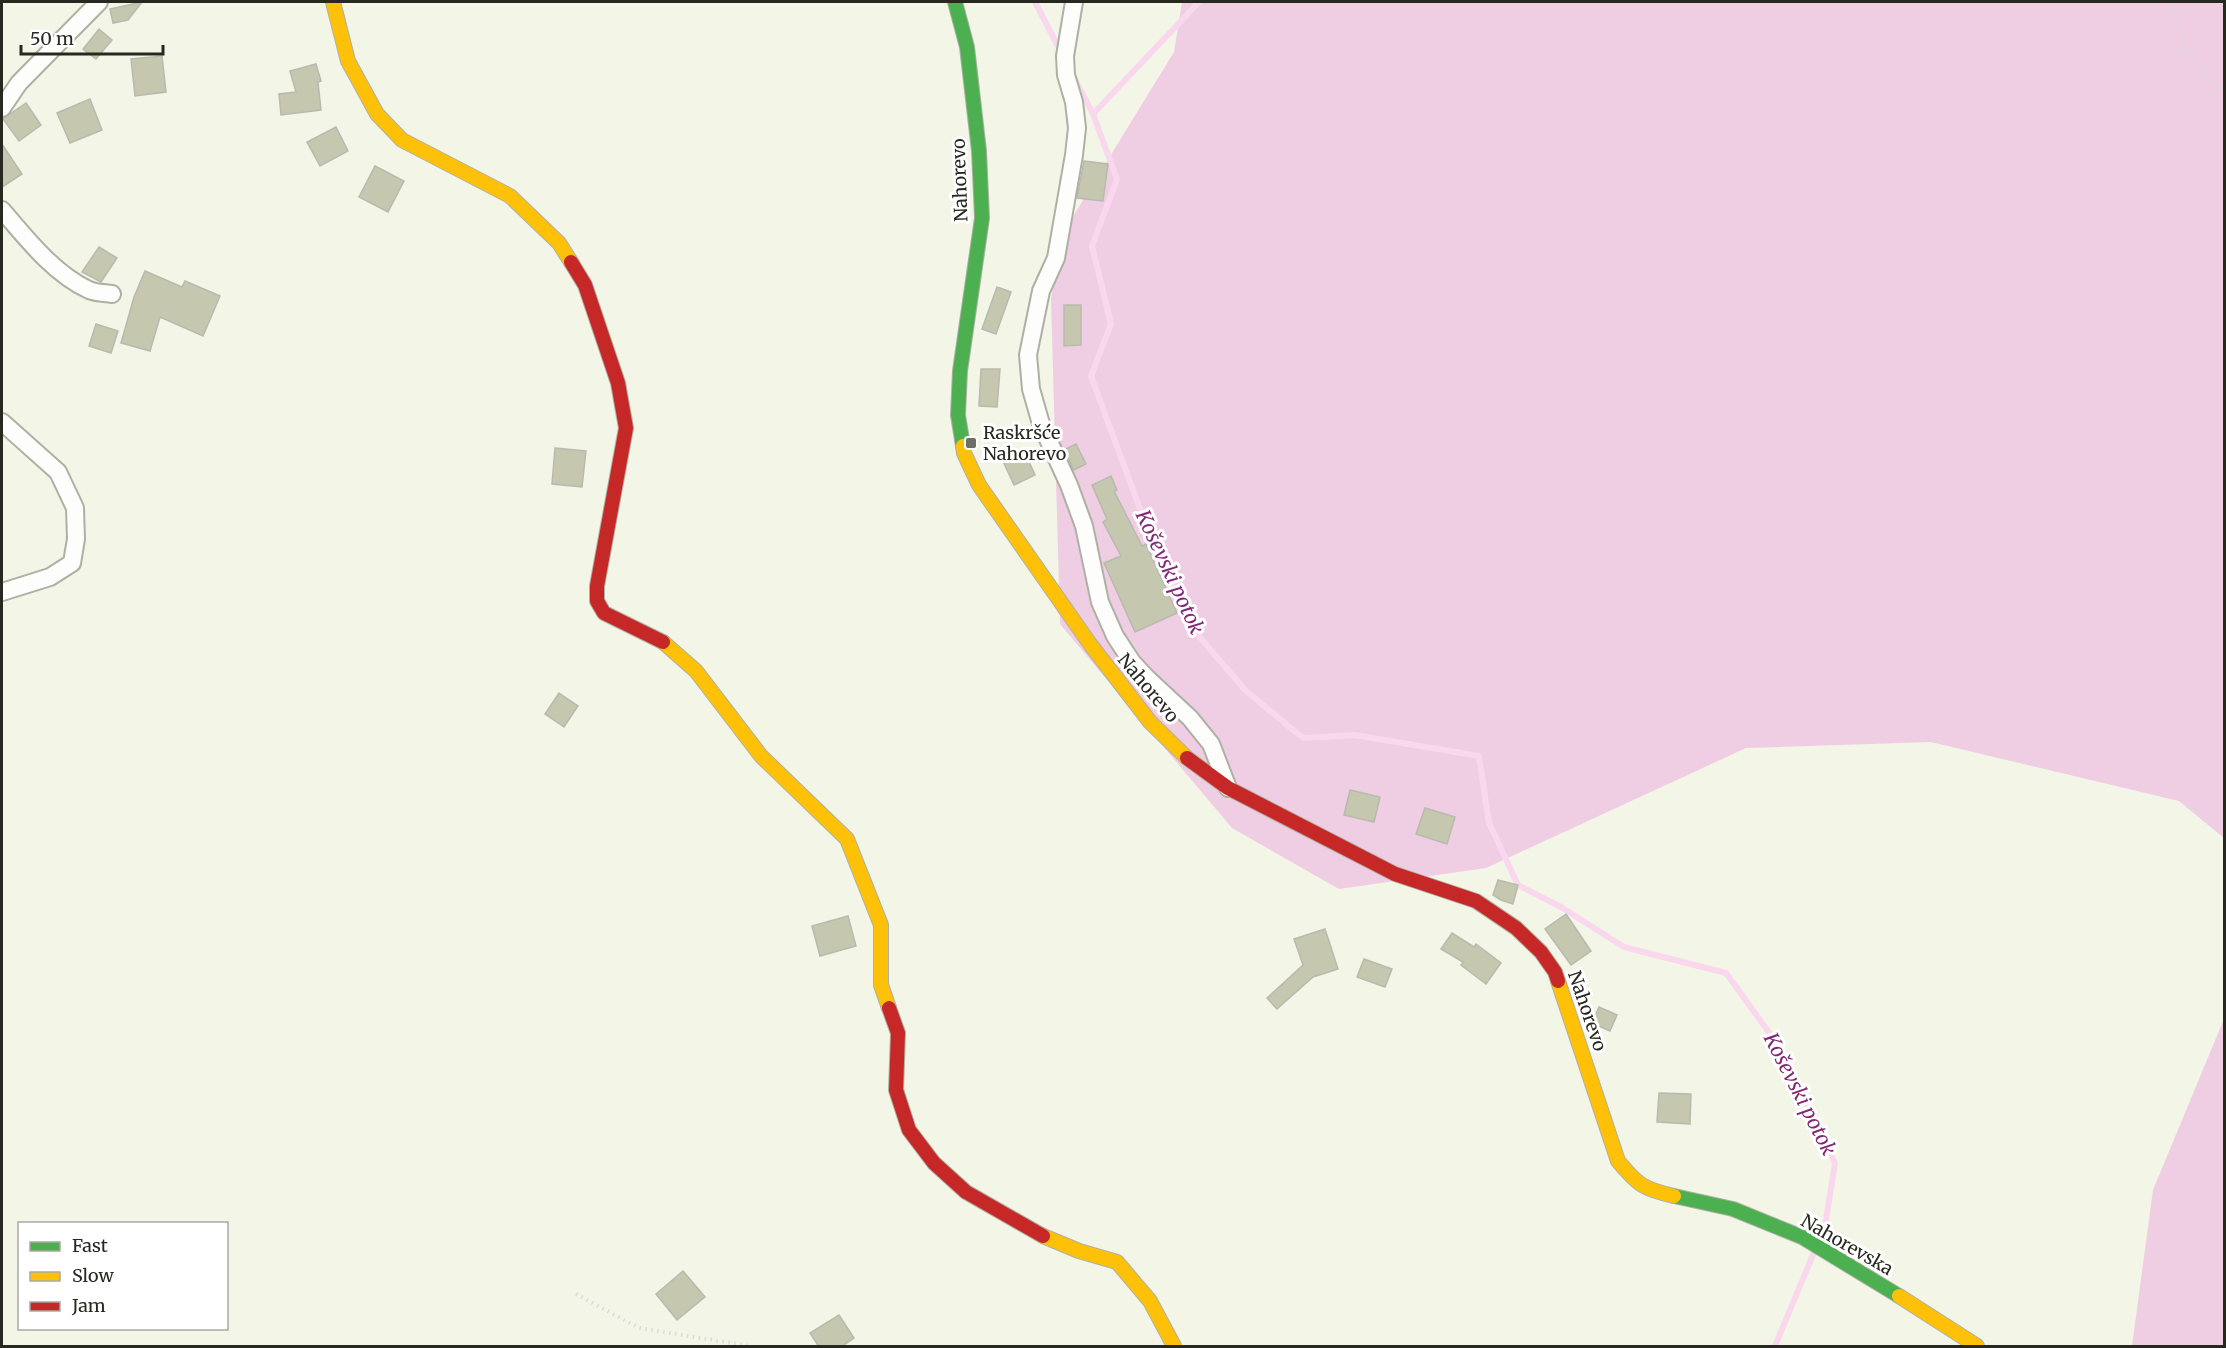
<svg xmlns="http://www.w3.org/2000/svg" width="2226" height="1348" font-family="Merriweather,serif">
	<style>
		.green { fill: #efcde3 }
		.lines { fill: none; stroke-linecap: round; stroke-linejoin: round }
		.stream { stroke: #f9d8ee; stroke-width: 6 }
		.building { fill: #c5c7ae; stroke: #b9baaf; stroke-width: 1.5 }
		.street-casing { stroke: #aeb0a4; stroke-width: 20 }
		.fast-casing { stroke: #aeb0a4; stroke-width: 16 }
		.slow-casing { stroke: #aeb0a4; stroke-width: 16 }
		.jam-casing { stroke: #aeb0a4; stroke-width: 16 }
		.path { stroke: #dbdcd8; stroke-width: 4; stroke-dasharray: 1.5 4.5; stroke-linecap: butt }
		.street { stroke: #fdfefb; stroke-width: 16 }
		.fast { stroke: #4caf50; stroke-width: 14 }
		.slow { stroke: #ffc107; stroke-width: 14 }
		.jam { stroke: #c62828; stroke-width: 14 }
		.poi-dot { fill: #6e7065; stroke: #fff; stroke-width: 2 }
		.labels { text-anchor: middle; stroke-width: 6; stroke-linejoin: round; paint-order: stroke }
		.street-label { font-size: 18px; fill: #27281f; stroke: #fff }
		.poi-label { font-size: 18px; fill: #27281f; stroke: #fff; text-anchor: start }
		.water-label { font-size: 20px; font-style: italic; fill: #822876; stroke: #fff }
	</style>
	<rect width="100%" height="100%" fill="#f3f5e7"/>
	<g class="green">
		<path d="M 1182,2 L 2224,2 L 2224,838 L 2179,801 L 1931,742 L 1746,748 L 1486,868 L 1339,889 L 1232,828 L 1060,624 L 1051,298 L 1066,228 L 1174,52 Z"/>
		<path d="M 2224,1019 L 2224,1346 L 2132,1346 L 2153,1190 Z"/>
	</g>
	<g class="lines">
		<g class="stream">
			<path d="M 1035,2 L 1062,54"/>
			<path d="M 1074,77 L 1093,114 L 1117,179 L 1092,246 L 1111,324 L 1091,376 L 1143,517 L 1197,634 L 1245,690 L 1303,738 L 1355,735 L 1479,756 L 1489,823 L 1518,885 L 1561,907 L 1624,947 L 1726,973 L 1776,1042 L 1835,1163 L 1825,1226 L 1819,1240"/>
			<path d="M 1093,114 L 1199,2"/>
			<path d="M 1775,1346 L 1815,1250"/>
		</g>
	</g>
	<g class="building">
		<path d="M 142,2 L 128,20 L 113,23 L 110,9 Z"/>
		<path d="M 99,29 L 112,40 L 96,59 L 83,49 Z"/>
		<path d="M 162,56 L 166,92 L 135,96 L 131,59 Z"/>
		<path d="M 316,64 L 321,81 L 318,82 L 321,110 L 281,115 L 279,94 L 296,92 L 290,71 Z"/>
		<path d="M 90,99 L 102,130 L 70,143 L 57,113 Z"/>
		<path d="M 26,103 L 41,125 L 19,141 L 3,119 Z"/>
		<path d="M 336,127 L 348,151 L 320,166 L 307,142 Z"/>
		<path d="M 2,144 L 22,174 L 2,187 Z"/>
		<path d="M 1084,161 L 1108,164 L 1103,201 L 1077,198 Z"/>
		<path d="M 375,166 L 404,181 L 388,212 L 359,197 Z"/>
		<path d="M 99,247 L 117,258 L 101,282 L 82,272 Z"/>
		<path d="M 145,271 L 182,287 L 185,281 L 220,296 L 203,336 L 160,317 L 150,351 L 121,343 L 134,297 Z"/>
		<path d="M 997,287 L 1011,292 L 996,334 L 982,329 Z"/>
		<path d="M 1064,305 L 1081,305 L 1081,345 L 1064,346 Z"/>
		<path d="M 96,324 L 118,331 L 111,353 L 89,346 Z"/>
		<path d="M 981,369 L 1000,369 L 997,407 L 979,406 Z"/>
		<path d="M 1076,444 L 1086,464 L 1074,470 L 1064,450 Z"/>
		<path d="M 555,448 L 586,451 L 582,487 L 552,484 Z"/>
		<path d="M 1023,448 L 1035,475 L 1014,485 L 1001,457 Z"/>
		<path d="M 1111,476 L 1117,490 L 1114,491 L 1142,546 L 1146,544 L 1177,613 L 1135,632 L 1104,563 L 1121,556 L 1103,522 L 1107,519 L 1092,485 Z"/>
		<path d="M 559,693 L 578,706 L 564,727 L 545,714 Z"/>
		<path d="M 1350,790 L 1380,797 L 1374,822 L 1344,815 Z"/>
		<path d="M 1425,808 L 1455,817 L 1447,844 L 1416,834 Z"/>
		<path d="M 1498,880 L 1518,885 L 1513,904 L 1501,900 L 1493,895 Z"/>
		<path d="M 1566,914 L 1591,951 L 1571,965 L 1545,929 Z"/>
		<path d="M 848,916 L 856,946 L 820,956 L 812,926 Z"/>
		<path d="M 1325,929 L 1338,969 L 1313,977 L 1277,1009 L 1267,998 L 1303,965 L 1294,939 Z"/>
		<path d="M 1452,933 L 1474,947 L 1476,944 L 1501,963 L 1486,984 L 1461,965 L 1463,962 L 1441,949 Z"/>
		<path d="M 1364,959 L 1392,969 L 1385,987 L 1357,977 Z"/>
		<path d="M 1599,1007 L 1617,1015 L 1610,1031 L 1592,1023 Z"/>
		<path d="M 1659,1093 L 1691,1094 L 1690,1124 L 1657,1122 Z"/>
		<path d="M 683,1271 L 705,1297 L 677,1320 L 656,1294 Z"/>
		<path d="M 839,1315 L 854,1338 L 841,1347 L 819,1347 L 810,1333 Z"/>
	</g>
	<g class="lines">
		<defs>
			<g id="street">
				<path d="M 1074,2 L 1065,56 L 1066,75 L 1074,102 L 1077,128 L 1074,155 L 1056,258 L 1041,291 L 1028,355 L 1031,389 L 1041,424 L 1069,485 L 1084,526 L 1100,602 L 1115,636 L 1132,662 L 1147,678 L 1190,718 L 1211,744 L 1228,788"/>
				<path d="M 2,108 L 19,83 L 99,2"/>
				<path d="M 2,210 C 26,238 54,274 89,290 C 96,293 105,293 112,294"/>
				<path d="M 2,422 L 58,472 L 75,508 L 76,539 L 72,563 L 50,577 L 2,592"/>
			</g>
			<g id="fast">
				<path d="M 955,2 L 967,47 L 979,151 L 982,218 L 960,371 L 958,415 L 963,446"/>
				<path d="M 1674,1196 L 1733,1209 L 1802,1237 L 1899,1296"/>
			</g>
			<g id="slow">
				<path d="M 333,2 L 348,61 L 377,114 L 402,140 L 510,196 L 559,243 L 571,262"/>
				<path d="M 963,446 L 964,453 L 979,485 L 1090,644 L 1150,722 L 1187,758"/>
				<path d="M 663,642 L 696,671 L 761,756 L 847,839 L 881,925 L 881,985 L 889,1008"/>
				<path d="M 1558,981 L 1618,1161 C 1638,1185 1643,1189 1674,1196"/>
				<path d="M 1043,1236 L 1079,1251 L 1117,1262 L 1150,1301 L 1174,1346"/>
				<path d="M 1899,1296 L 1977,1346"/>
			</g>
			<g id="jam">
				<path d="M 571,262 L 585,285 L 618,383 L 626,428 L 597,586 L 597,601 L 604,613 L 663,642"/>
				<path d="M 1187,758 L 1228,788 L 1395,874 L 1476,901 L 1516,928 L 1541,952 L 1555,972 L 1558,981"/>
				<path d="M 889,1008 L 898,1033 L 896,1090 L 909,1130 L 934,1163 L 966,1192 L 1043,1236"/>
			</g>
		</defs>
		<use href="#street" class="street-casing"/>
		<use href="#fast" class="fast-casing"/>
		<use href="#slow" class="slow-casing"/>
		<use href="#jam" class="jam-casing"/>
		<g class="path">
			<path d="M 2170,2 L 2187,52 L 2224,94"/>
			<path d="M 576,1294 L 639,1328 L 750,1346"/>
		</g>
		<use href="#street" class="street"/>
		<use href="#fast" class="fast"/>
		<use href="#slow" class="slow"/>
		<use href="#jam" class="jam"/>
	</g>
	<rect class="poi-dot" x="965" y="437" width="12" height="12" rx="3"/>
	<g class="labels">
		<g class="street-label">
			<text transform="translate(960 180) rotate(-92)" y="6">Nahorevo</text>
			<text transform="translate(1148 688) rotate(50)" y="6">Nahorevo</text>
			<text transform="translate(1587 1011) rotate(71)" y="6">Nahorevo</text>
			<text transform="translate(1847 1245) rotate(30)" y="6">Nahorevska</text>
		</g>
		<g class="poi-label">
			<text x="983" y="439">Raskršće<tspan x="983" dy="21">Nahorevo</tspan></text>
		</g>
		<g class="water-label">
			<text transform="translate(1170 572) rotate(65)" y="7">Koševski potok</text>
			<text transform="translate(1800 1094) rotate(63)" y="7">Koševski potok</text>
		</g>
	</g>
	<rect width="2226" height="1348" fill="none" stroke="#27281f" stroke-width="6"/>
	<rect x="18" y="1222" width="210" height="108" fill="#ffffff" stroke="#a9a9a5" stroke-width="1.5"/>
	<rect x="30" y="1242" width="30" height="9" fill="#4caf50" stroke="#a9a9a5" stroke-width="1.5"/>
	<text x="72" y="1252" font-size="18" fill="#27281f">Fast</text>
	<rect x="30" y="1272" width="30" height="9" fill="#ffc107" stroke="#a9a9a5" stroke-width="1.5"/>
	<text x="72" y="1282" font-size="18" fill="#27281f">Slow</text>
	<rect x="30" y="1302" width="30" height="9" fill="#c62828" stroke="#a9a9a5" stroke-width="1.5"/>
	<text x="72" y="1312" font-size="18" fill="#27281f">Jam</text>
	<path d="M21 45v9h142v-9" fill="none" stroke="#27281f" stroke-width="3"/>
	<text x="30" y="45" font-size="18" fill="#27281f" stroke="#ffffff" stroke-width="4.5" paint-order="stroke">50 m</text>
</svg>
